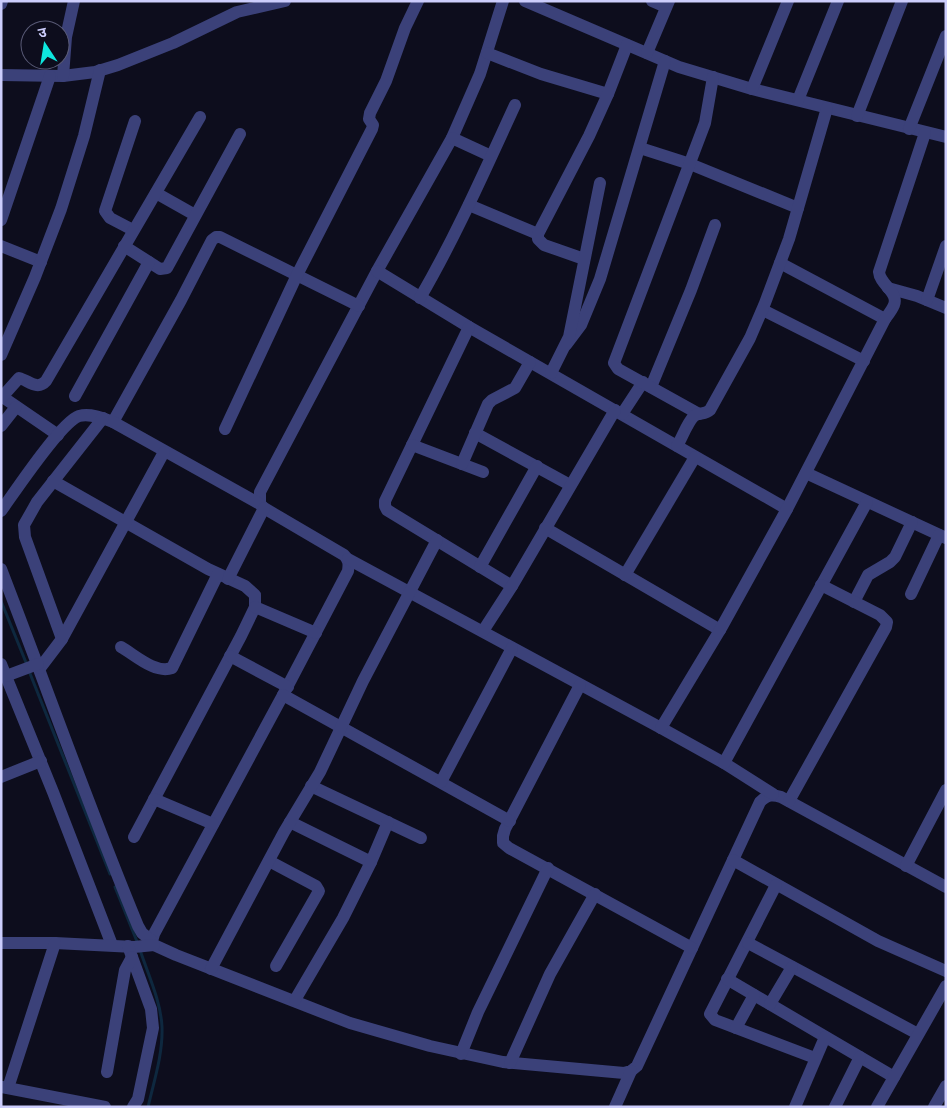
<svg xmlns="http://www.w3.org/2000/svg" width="947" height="1108" font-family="Helvetica,'Noto Sans Devanagari',sans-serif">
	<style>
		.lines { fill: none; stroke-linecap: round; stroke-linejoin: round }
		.stream { stroke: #0e283f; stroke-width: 3 }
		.minor { stroke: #3b4179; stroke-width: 12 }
	</style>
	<rect width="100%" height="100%" fill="#0d0d1d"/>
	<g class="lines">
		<g class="stream">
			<path d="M 1,601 L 27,665"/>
			<path d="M 29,671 L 110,874"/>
			<path d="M 115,887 L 138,944"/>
			<path d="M 140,950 C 148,974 161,1002 162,1027 C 163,1054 154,1081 148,1107"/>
		</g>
		<g class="minor">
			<path d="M 503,1 L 480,74 L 452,138 L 377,271 L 260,492 L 260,504 L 264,508 L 344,555 C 349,560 349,564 348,571 L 283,695 L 154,934 L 152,941 L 154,945 L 176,955 L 350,1023 L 430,1046 L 503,1062 L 624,1073 L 631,1071 L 637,1066 L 760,802 C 767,795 772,794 781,797 L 946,887"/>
			<path d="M 525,1 L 679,67 L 752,89 L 946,137"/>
			<path d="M 652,1 L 666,7"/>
			<path d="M 1,4 L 2,1"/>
			<path d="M 487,53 L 541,74 L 608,94"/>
			<path d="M 647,53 L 669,1"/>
			<path d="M 1,75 L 63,76 L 95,72 L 118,65 L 173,43 L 237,12 L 285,1"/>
			<path d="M 63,76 L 66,37 L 74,1"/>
			<path d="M 752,89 L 788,1"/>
			<path d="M 798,100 L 838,1"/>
			<path d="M 857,116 L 902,1"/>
			<path d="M 909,129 L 946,36"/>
			<path d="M 452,138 L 491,156"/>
			<path d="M 640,148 L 690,164 L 798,208"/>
			<path d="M 156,193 L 195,215"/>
			<path d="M 469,205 L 538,234"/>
			<path d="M 1,220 L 50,76"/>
			<path d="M 133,230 L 110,218 L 105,211 L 135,121"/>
			<path d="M 1,246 L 41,262"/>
			<path d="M 124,246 L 160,269 L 167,268 L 240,134"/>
			<path d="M 584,259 L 544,245 L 538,239 L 538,234 L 589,136 L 608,94 L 627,45"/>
			<path d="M 780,263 L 885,319"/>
			<path d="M 377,271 L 469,327 L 787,509"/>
			<path d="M 888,288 L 917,296 L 946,308"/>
			<path d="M 420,298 C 456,236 485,170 515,105"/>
			<path d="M 927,300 L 946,246"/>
			<path d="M 763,310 L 864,361"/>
			<path d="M 469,327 L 385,501 L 385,506 L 387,510 L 512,586"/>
			<path d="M 566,345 L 581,325 L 600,279 L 665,61"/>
			<path d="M 1,355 L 35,277 L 61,209 L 84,136 L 100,70"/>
			<path d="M 551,373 L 569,337 L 600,183"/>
			<path d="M 651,387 L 691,290 L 715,225"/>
			<path d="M 1,396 L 58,435"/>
			<path d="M 75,396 L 149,262"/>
			<path d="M 2,397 L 19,378 C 28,380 37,391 46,381 L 200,117"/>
			<path d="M 622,414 L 643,382"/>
			<path d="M 699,414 L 618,369 L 614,363 L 705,123 L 713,77"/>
			<path d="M 113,422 L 181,300 L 212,240 L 216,237 L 220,237 L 359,306"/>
			<path d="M 1,426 L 16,407"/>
			<path d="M 225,429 L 297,275 L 372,129 L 373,125 L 369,119 L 370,113 L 386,81 L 405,28 L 418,1"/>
			<path d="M 475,433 L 570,485"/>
			<path d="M 412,445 L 483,472"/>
			<path d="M 677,446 C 682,438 687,423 694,416 C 699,412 705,415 710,410 L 750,338 L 765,303 L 789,239 L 827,108"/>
			<path d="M 462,464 L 488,404 L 492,400 L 515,388 L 530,362"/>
			<path d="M 806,473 L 946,538"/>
			<path d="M 53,481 L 208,569 L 245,586 L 255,595 L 255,607 L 241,636 L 134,837"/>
			<path d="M 1,511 C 14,493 61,422 79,416 C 90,413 103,418 113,422 L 260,504"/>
			<path d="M 545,528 L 720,630"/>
			<path d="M 348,559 L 661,728 L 724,763 L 773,794"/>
			<path d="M 480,567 L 537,466"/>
			<path d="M 1,569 C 47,688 89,808 138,926 L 142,933 L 152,941"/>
			<path d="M 625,575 L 695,457"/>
			<path d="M 228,579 L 264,508"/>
			<path d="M 911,594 L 939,535"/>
			<path d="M 854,602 L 868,575 L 890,562 L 895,557 L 912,522"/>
			<path d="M 255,607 L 316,633"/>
			<path d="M 483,631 L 512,586 L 615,410"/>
			<path d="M 62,639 L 25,537 L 24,525 L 37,502 L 103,418"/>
			<path d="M 121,647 C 135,655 155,674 172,668 L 218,574"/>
			<path d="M 230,656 L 288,687"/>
			<path d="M 1,664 L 53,792 L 112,945"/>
			<path d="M 40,668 L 62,639 L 164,452"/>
			<path d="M 6,676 L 38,664"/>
			<path d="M 580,685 L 505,829 L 503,836 L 503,843 L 509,848 L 692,948"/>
			<path d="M 283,695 L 510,821"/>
			<path d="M 661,728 L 720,630 L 787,509 L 885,319 C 888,315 892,310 894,305 C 899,292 880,285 879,272 L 925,133"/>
			<path d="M 724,763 L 867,502"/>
			<path d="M 1,777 L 41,761"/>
			<path d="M 441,782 L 512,648"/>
			<path d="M 311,786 L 421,838"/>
			<path d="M 154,799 L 213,824"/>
			<path d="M 789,801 L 886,627 L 887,622 L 880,615 L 821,585"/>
			<path d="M 290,822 L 371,862"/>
			<path d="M 733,860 L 878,941 L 946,971"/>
			<path d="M 269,861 L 316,886 L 319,891 L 276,966"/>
			<path d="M 906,866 L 946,790"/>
			<path d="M 776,885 L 710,1014 L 715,1020 L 815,1058"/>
			<path d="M 1,943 L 55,943 L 134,947 L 154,945"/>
			<path d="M 748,943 L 918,1034"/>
			<path d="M 128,946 L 151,1009 L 153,1028 L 138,1099 L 133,1107"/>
			<path d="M 211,969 L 284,832 L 320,772 L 363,681 L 437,540"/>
			<path d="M 727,979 L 894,1077"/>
			<path d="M 295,1000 L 343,918 L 371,862 L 388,822"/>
			<path d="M 770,1004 L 792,967"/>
			<path d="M 736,1028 L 754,995"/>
			<path d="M 461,1054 L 478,1012 L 548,868"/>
			<path d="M 510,1063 L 550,974 L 595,894"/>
			<path d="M 107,1072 L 125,970 L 132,957"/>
			<path d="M 2,1087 L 105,1107"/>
			<path d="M 8,1088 L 55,943"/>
			<path d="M 615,1107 L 631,1071"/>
			<path d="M 795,1107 L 825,1037"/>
			<path d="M 835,1107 L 860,1057"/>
			<path d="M 877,1107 L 946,986"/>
			<path d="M 934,1107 L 946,1086"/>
		</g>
	</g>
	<rect width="947" height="1108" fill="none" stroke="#cccdfc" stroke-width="5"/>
	<g transform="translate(45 45) rotate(348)"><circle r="24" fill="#0d0d1d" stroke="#595a76"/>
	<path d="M0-4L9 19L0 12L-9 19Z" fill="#0ee6de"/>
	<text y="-8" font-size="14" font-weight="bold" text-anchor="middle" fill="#cccdfc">उ</text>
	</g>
</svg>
